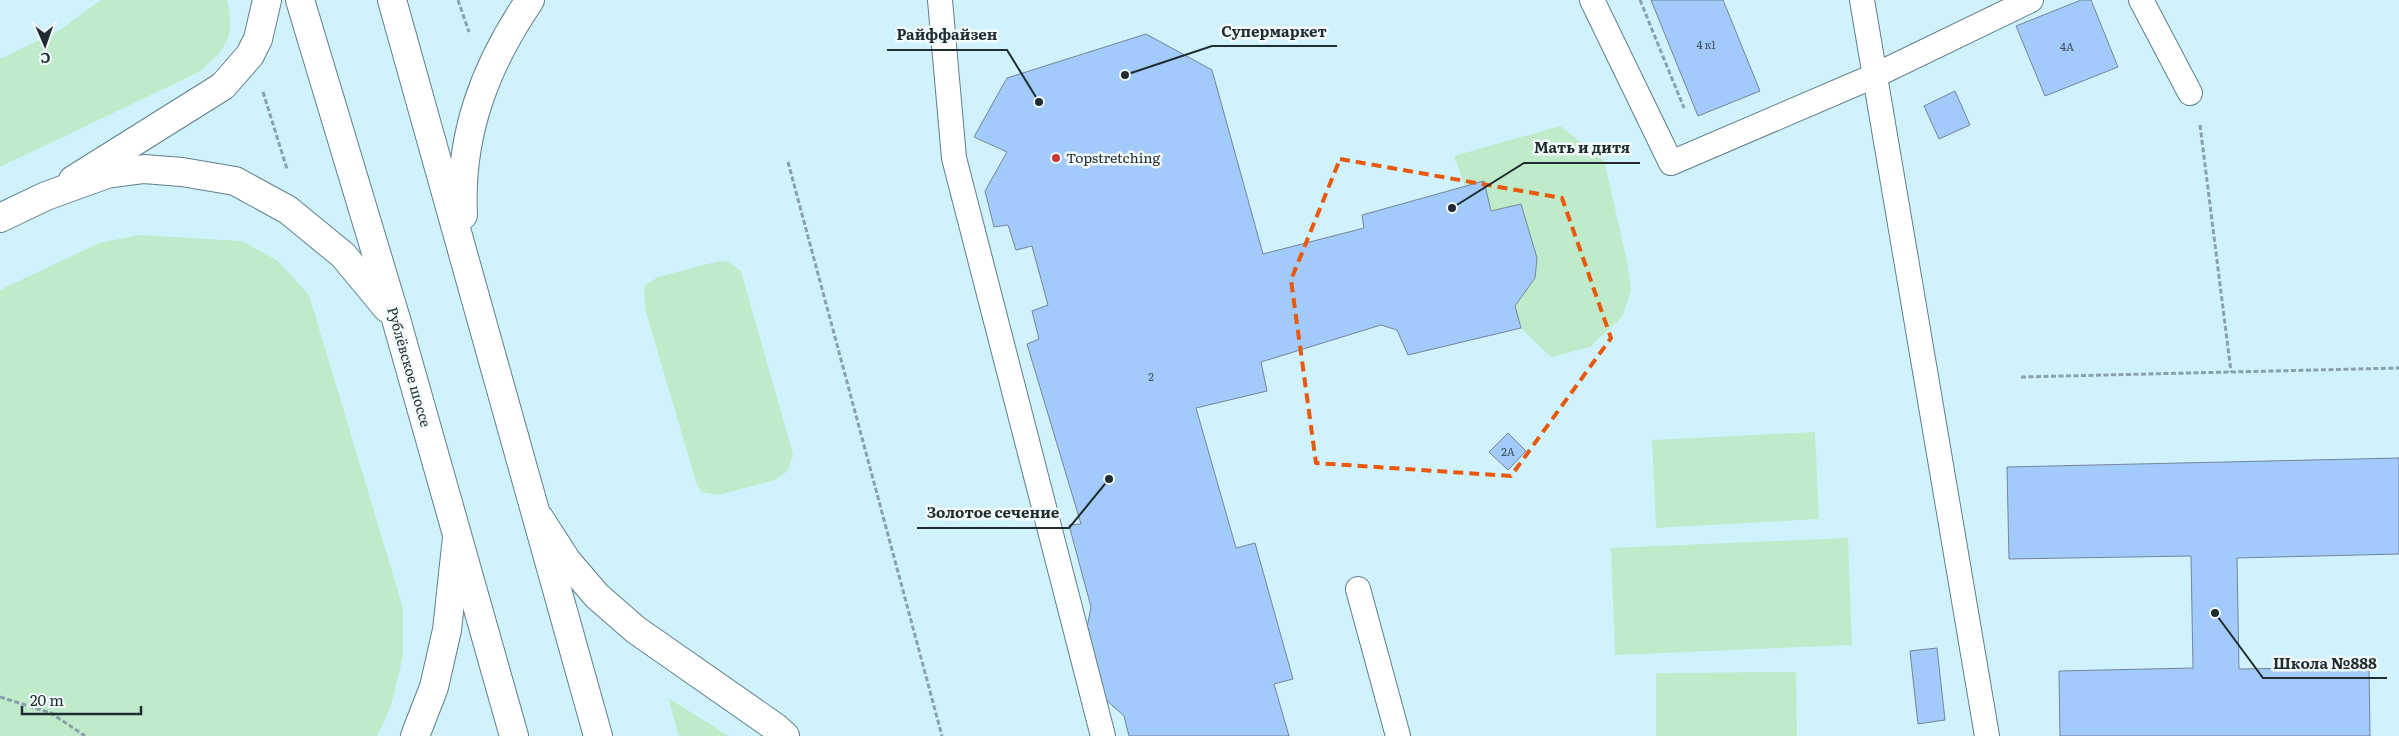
<svg xmlns="http://www.w3.org/2000/svg" width="2399" height="736" font-family="Literata,serif">
	<style>
		.green { fill: #c0ebcb }
		.building { fill: #a2cafa; stroke: #73859a }
		.lines { fill: none; stroke-linecap: round; stroke-linejoin: round }
		.lane-casing { stroke: #607f89; stroke-width: 26 }
		.secondary-casing { stroke: #607f89; stroke-width: 30 }
		.primary-casing { stroke: #607f89; stroke-width: 30 }
		.path { stroke: #89a2aa; stroke-width: 3; stroke-dasharray: 5 2.5; stroke-linecap: butt }
		.lane { stroke: #fff; stroke-width: 24 }
		.secondary { stroke: #fff; stroke-width: 28 }
		.primary { stroke: #fff; stroke-width: 28 }
		.marked { fill: none; stroke: #e8590c; stroke-width: 4; stroke-dasharray: 10 6; stroke-linejoin: round }
		.poi-dot { fill: #c63736; stroke: #f3fafc; stroke-width: 2 }
		.labels { text-anchor: middle; stroke-width: 5; stroke-linejoin: round; paint-order: stroke }
		.number-label { font-size: 11px; fill: #405462 }
		.poi-label { font-size: 14px; fill: #1f2c30; stroke: #f3fafc; text-anchor: start }
		.street-label { font-size: 14px; fill: #1f2c30; stroke: #f3fafc }
		.leader { fill: none; stroke: #1f2c30; stroke-width: 2 }
		.callout-dot { fill: #1f2c30; stroke: #f3fafc; stroke-width: 2 }
		.callout-label { font-size: 15px; text-anchor: middle; font-weight: bold; fill: #1f2c30; stroke: #f3fafc; stroke-width: 5; stroke-linejoin: round; paint-order: stroke }
	</style>
	<rect width="100%" height="100%" fill="#d0f2fd"/>
	<g class="green">
		<path d="M 101,0 L 227,0 C 235,38 228,47 199,72 L 0,167 L 0,59 L 60,30 Z"/>
		<path d="M 1560,126 L 1604,160 L 1627,261 L 1631,291 L 1622,317 L 1590,347 L 1551,357 L 1521,328 L 1515,306 L 1535,278 L 1537,258 L 1521,204 L 1491,211 L 1484,181 L 1465,186 L 1454,156 Z"/>
		<path d="M 140,235 L 242,241 L 278,261 L 309,295 L 403,608 L 403,656 L 391,706 L 377,736 L 0,736 L 0,290 L 99,243 Z"/>
		<path d="M 719,261 L 729,262 L 741,271 L 793,454 L 788,471 L 775,480 L 718,495 L 701,492 L 696,482 L 645,309 L 644,286 L 658,277 Z"/>
		<path d="M 1815,432 L 1819,519 L 1656,528 L 1652,440 Z"/>
		<path d="M 1848,538 L 1852,645 L 1615,655 L 1611,548 Z"/>
		<path d="M 1796,672 L 1797,736 L 1656,736 L 1656,673 Z"/>
		<path d="M 668,698 L 729,736 L 679,736 Z"/>
	</g>
	<g class="building">
		<path d="M 1651,0 L 1723,0 L 1760,91 L 1698,116 Z"/>
		<path d="M 2081,0 L 2091,0 L 2118,67 L 2045,96 L 2016,26 Z"/>
		<path d="M 1146,34 L 1212,70 L 1263,254 L 1364,228 L 1362,215 L 1484,181 L 1491,211 L 1521,204 L 1537,258 L 1535,278 L 1515,306 L 1521,328 L 1408,355 L 1397,330 L 1381,325 L 1261,362 L 1267,391 L 1196,408 L 1236,548 L 1255,543 L 1293,679 L 1274,684 L 1289,736 L 1129,736 L 1124,716 L 1104,698 L 1086,633 L 1091,607 L 1069,525 L 1081,524 L 1027,344 L 1039,339 L 1032,311 L 1048,305 L 1032,246 L 1016,250 L 1008,225 L 994,227 L 985,191 L 1007,152 L 974,137 L 1007,78 Z"/>
		<path d="M 1955,91 L 1970,125 L 1939,139 L 1924,106 Z"/>
		<path d="M 1508,433 L 1526,451 L 1508,470 L 1489,452 Z"/>
		<path d="M 2399,458 L 2399,554 L 2237,558 L 2239,669 L 2369,667 L 2370,736 L 2060,736 L 2059,671 L 2193,668 L 2191,556 L 2009,559 L 2007,467 Z"/>
		<path d="M 1937,648 L 1945,720 L 1918,724 L 1910,651 Z"/>
	</g>
	<g class="lines">
		<defs>
			<g id="lane">
				<path d="M 940,0 L 954,158 L 1103,736"/>
				<path d="M 1592,0 L 1671,163 L 1874,76 L 2031,0"/>
				<path d="M 1862,0 L 1987,736"/>
				<path d="M 2141,0 L 2190,93"/>
				<path d="M 1358,589 L 1398,736"/>
			</g>
			<g id="secondary">
				<path d="M 73,180 L 223,86 L 250,55 L 258,39 L 267,0"/>
				<path d="M 540,519 L 567,561 L 597,596 L 636,630 L 775,727 L 785,736"/>
				<path d="M 415,736 L 434,687 L 447,630 L 457,537"/>
			</g>
			<g id="primary">
				<path d="M 300,0 L 396,319 L 514,736"/>
				<path d="M 392,0 L 598,736"/>
				<path d="M 463,215 C 459,135 485,66 530,0"/>
				<path d="M 0,218 L 46,196 L 107,174 L 144,169 L 182,172 L 235,181 L 288,210 L 343,255 L 387,308"/>
			</g>
		</defs>
		<use href="#lane" class="lane-casing"/>
		<use href="#secondary" class="secondary-casing"/>
		<use href="#primary" class="primary-casing"/>
		<g class="path">
			<path d="M 458,0 L 469,32"/>
			<path d="M 1640,0 L 1684,108"/>
			<path d="M 263,92 L 287,169"/>
			<path d="M 2200,125 L 2231,372"/>
			<path d="M 788,162 L 942,736"/>
			<path d="M 2021,377 L 2399,368"/>
			<path d="M 0,697 L 51,713 L 85,736"/>
		</g>
		<use href="#lane" class="lane"/>
		<use href="#secondary" class="secondary"/>
		<use href="#primary" class="primary"/>
	</g>
	<path class="marked" d="M 1340,159 L 1562,198 L 1611,338 L 1511,476 L 1316,463 L 1291,280 Z"/>
	<circle class="poi-dot" cx="1056" cy="158" r="5"/>
	<g class="labels">
		<g class="number-label">
			<text x="1706" y="49">4 к1</text>
			<text x="2067" y="51">4А</text>
			<text x="1151" y="381">2</text>
			<text x="1508" y="456">2А</text>
		</g>
		<g class="poi-label">
			<text x="1066" y="163">Topstretching</text>
		</g>
		<g class="street-label">
			<text transform="translate(409 367) rotate(74)" y="5">Рублёвское шоссе</text>
		</g>
	</g>
	<path class="leader" d="M1125 75L1212 46H1337M1039 102L1007 50H887M1452 208L1524 163H1640M1109 479L1069 528H917M2215 613L2263 678H2387"/>
	<g class="callout-dot">
		<circle cx="1125" cy="75" r="5"/>
		<circle cx="1039" cy="102" r="5"/>
		<circle cx="1452" cy="208" r="5"/>
		<circle cx="1109" cy="479" r="5"/>
		<circle cx="2215" cy="613" r="5"/>
	</g>
	<g class="callout-label">
		<text x="1274" y="37">Супермаркет</text>
		<text x="947" y="40">Райффайзен</text>
		<text x="1582" y="153">Мать и дитя</text>
		<text x="993" y="518">Золотое сечение</text>
		<text x="2325" y="669">Школа №888</text>
	</g>
	<g transform="translate(45 45) rotate(178)" stroke="#f3fafc" stroke-width="4" paint-order="stroke">
	<path d="M0-4L9 19L0 12L-9 19Z" fill="#1f2c30"/>
	<text y="-8" font-size="14" font-weight="bold" text-anchor="middle" fill="#1f2c30">С</text>
	</g>
	<path d="M22 706v8h119v-8" fill="none" stroke="#1f2c30" stroke-width="2.5"/>
	<text x="30" y="706" font-size="15" fill="#1f2c30" stroke="#f3fafc" stroke-width="4" paint-order="stroke">20 m</text>
</svg>
